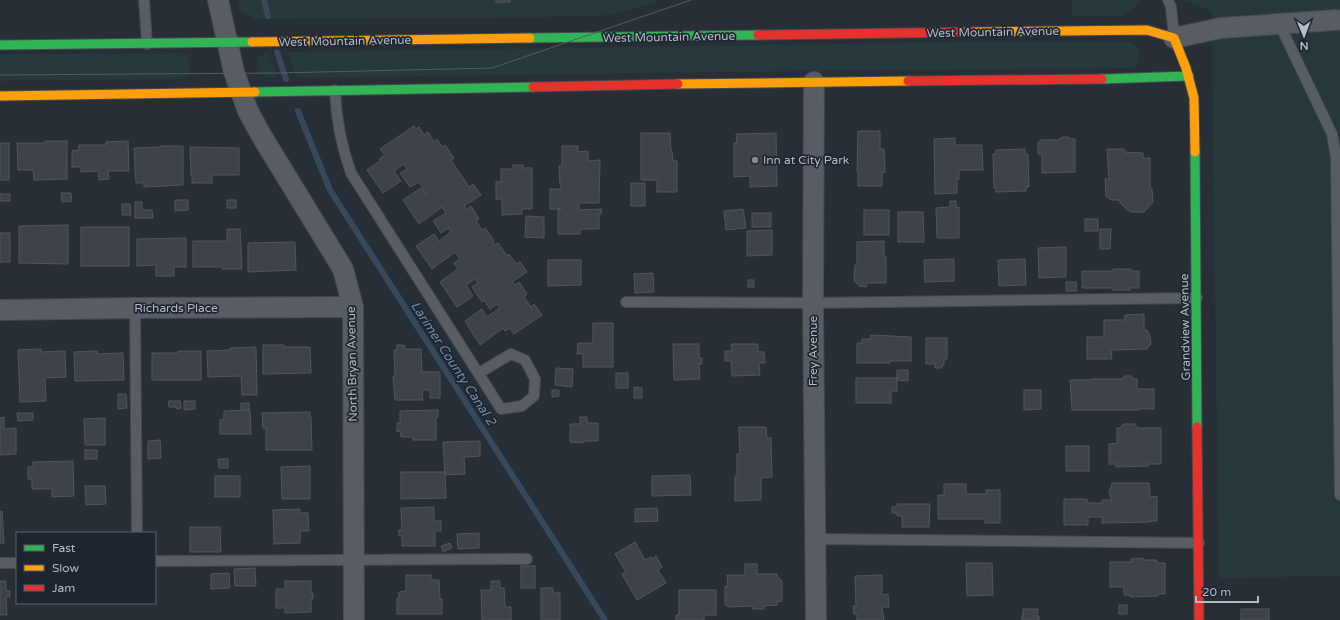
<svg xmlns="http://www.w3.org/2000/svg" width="1340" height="620" font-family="'Varela Round',sans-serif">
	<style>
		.green { fill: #25383a }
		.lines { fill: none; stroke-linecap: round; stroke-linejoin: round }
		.stream { stroke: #36485d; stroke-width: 6 }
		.building { fill: #3d4348; stroke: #50565d }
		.lane-casing { stroke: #45494e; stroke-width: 12 }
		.street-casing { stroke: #45494e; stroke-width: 22 }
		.fast-casing { stroke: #45494e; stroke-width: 11 }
		.slow-casing { stroke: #45494e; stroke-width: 11 }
		.jam-casing { stroke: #45494e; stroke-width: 11 }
		.lane { stroke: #585d63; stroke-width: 10 }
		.street { stroke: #585d63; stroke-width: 20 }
		.fast { stroke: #30b455; stroke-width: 9 }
		.slow { stroke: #ff9f0a; stroke-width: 9 }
		.jam { stroke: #e5322d; stroke-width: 9 }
		.tram { stroke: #575b61; stroke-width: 1 }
		.poi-dot { fill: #828a93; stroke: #1c2530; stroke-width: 1.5 }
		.labels { text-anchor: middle; stroke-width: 3.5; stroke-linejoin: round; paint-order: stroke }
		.street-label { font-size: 12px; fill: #b2bbc6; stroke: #1c2530 }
		.poi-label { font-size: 12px; fill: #b2bbc6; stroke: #1c2530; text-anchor: start }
		.water-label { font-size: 13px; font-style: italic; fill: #738da9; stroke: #1c2530 }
	</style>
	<rect width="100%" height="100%" fill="#282e35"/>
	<g class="green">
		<path d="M 238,0 L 663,0 L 611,15 L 548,17 L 255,19 L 240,11 Z"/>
		<path d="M 1073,0 L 1142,0 L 1137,5 L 1122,16 L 1071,16 Z"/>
		<path d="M 1183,0 L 1340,0 L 1340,576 L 1219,578 L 1211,11 Z"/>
		<path d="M 975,42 L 1129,42 C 1142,47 1141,54 1137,65 L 1132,68 L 706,72 L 296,78 L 288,52 Z"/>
		<path d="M 269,52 L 277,78 C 261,78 250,72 260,55 Z"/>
		<path d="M 180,53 L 187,55 C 191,63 190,68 187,76 L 182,79 L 0,81 L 0,54 Z"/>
	</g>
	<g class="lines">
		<g class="stream">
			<path d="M 264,0 L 268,16"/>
			<path d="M 277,52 L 286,79"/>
			<path d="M 298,111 L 330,190 L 605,620"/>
		</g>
	</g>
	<g class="building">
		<path d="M 496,0 L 510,0 L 510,2 L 496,3 Z"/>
		<path d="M 414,126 L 416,129 L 419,127 L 424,135 L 428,132 L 434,142 L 437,139 L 442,147 L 445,145 L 454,158 L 451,160 L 469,187 L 473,184 L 481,195 L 464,206 L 467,209 L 471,206 L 479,219 L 476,221 L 482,230 L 485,228 L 494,241 L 493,242 L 495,245 L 498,243 L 507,256 L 509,254 L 516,264 L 520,262 L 527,272 L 512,282 L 515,285 L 519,282 L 527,294 L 524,297 L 531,307 L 534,304 L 542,315 L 514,334 L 510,328 L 505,331 L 503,328 L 480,345 L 465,321 L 482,309 L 487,317 L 500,308 L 497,304 L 490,309 L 484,300 L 482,302 L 472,287 L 478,283 L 475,279 L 466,285 L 473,296 L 457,307 L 440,282 L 458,269 L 454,263 L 460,259 L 455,252 L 432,269 L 416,246 L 434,234 L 439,241 L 451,232 L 448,228 L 441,233 L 433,221 L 446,213 L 442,207 L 419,224 L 403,200 L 421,188 L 426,195 L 427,194 L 419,182 L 410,187 L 400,173 L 407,169 L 404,164 L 394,171 L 401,181 L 383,193 L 367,170 L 380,161 L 379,159 L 385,155 L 380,149 Z"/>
		<path d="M 858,131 L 880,131 L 880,149 L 884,149 L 885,172 L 882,172 L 882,186 L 858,186 L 858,172 L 857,172 Z"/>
		<path d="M 641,133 L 670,133 L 671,151 L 672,151 L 673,161 L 677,161 L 677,192 L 657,192 L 657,180 L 641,180 Z"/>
		<path d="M 776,133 L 777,186 L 750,187 L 750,176 L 734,177 L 734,143 L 737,143 L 736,134 Z"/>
		<path d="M 1062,137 L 1068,137 L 1071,139 L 1075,139 L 1075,172 L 1042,173 L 1042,154 L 1038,154 L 1038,143 L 1041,140 L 1058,140 Z"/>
		<path d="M 955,138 L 955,145 L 982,145 L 983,170 L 959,170 L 959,179 L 957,179 L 957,193 L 935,194 L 934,139 Z"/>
		<path d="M 45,141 L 67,141 L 67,179 L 34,180 L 33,170 L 18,170 L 17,143 L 45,143 Z"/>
		<path d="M 128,141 L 129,171 L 108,171 L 109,179 L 99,180 L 98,171 L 81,172 L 81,167 L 72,167 L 72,151 L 79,150 L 79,145 L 106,145 L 106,142 Z"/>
		<rect x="0" y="143" width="9" height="37"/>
		<path d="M 160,146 L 183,146 L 183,185 L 144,187 L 144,183 L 136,183 L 134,148 L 160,147 Z"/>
		<path d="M 562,146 L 578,146 L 578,152 L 588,151 L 588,161 L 600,160 L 599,203 L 579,203 L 579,210 L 602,209 L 601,214 L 599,214 L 599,229 L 580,229 L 580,234 L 558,234 L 558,209 L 561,209 L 550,209 L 550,189 L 561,189 L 561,184 L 560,184 L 559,166 L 562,166 Z"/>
		<path d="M 190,147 L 239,148 L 239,175 L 212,175 L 212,183 L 192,183 L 192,175 L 191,175 Z"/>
		<path d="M 1025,149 L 1025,154 L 1028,154 L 1029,187 L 1026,187 L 1026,191 L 996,192 L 996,188 L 994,188 L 993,154 L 996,154 L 996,150 Z"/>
		<path d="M 1107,149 L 1124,149 L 1124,152 L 1143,153 L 1143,158 L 1150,158 L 1150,187 L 1152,189 L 1153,202 L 1144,212 L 1130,212 L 1120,203 L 1120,200 L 1111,200 L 1106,196 L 1105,179 L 1109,179 Z"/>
		<path d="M 513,165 L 523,165 L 523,168 L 532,168 L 532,209 L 522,209 L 522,214 L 502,215 L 502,199 L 496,199 L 496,182 L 501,182 L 501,169 L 513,169 Z"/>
		<rect x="631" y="183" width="14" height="23"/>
		<path d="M 61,193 L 71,193 L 72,201 L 62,202 Z"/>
		<rect x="0" y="194" width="10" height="7"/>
		<path d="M 175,200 L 188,200 L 188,210 L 175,211 Z"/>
		<rect x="227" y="200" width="9" height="8"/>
		<path d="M 950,201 L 956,201 L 956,208 L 959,207 L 959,238 L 937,238 L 936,208 L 950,207 Z"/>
		<path d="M 135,202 L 142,202 L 142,210 L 152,210 L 153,218 L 135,218 Z"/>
		<path d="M 122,204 L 130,204 L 131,215 L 122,215 Z"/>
		<path d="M 743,209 L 746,228 L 726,230 L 724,211 Z"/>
		<rect x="864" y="210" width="25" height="25"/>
		<path d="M 898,212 L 923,212 L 924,242 L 898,242 Z"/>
		<rect x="752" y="213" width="19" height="14"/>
		<path d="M 526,216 L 544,217 L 544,238 L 525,237 Z"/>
		<rect x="1085" y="219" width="13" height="12"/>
		<path d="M 68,225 L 68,264 L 19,263 L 19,226 Z"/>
		<rect x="81" y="227" width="48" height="39"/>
		<path d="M 227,229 L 240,229 L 242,269 L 222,269 L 222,267 L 193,267 L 193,241 L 227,241 Z"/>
		<path d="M 1100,229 L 1111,229 L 1110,249 L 1100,249 Z"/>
		<path d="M 772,230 L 772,255 L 747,256 L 747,231 Z"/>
		<rect x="0" y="233" width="10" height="29"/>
		<path d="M 186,238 L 186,267 L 174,267 L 174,276 L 156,276 L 156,265 L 137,266 L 137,239 Z"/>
		<path d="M 884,241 L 884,256 L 886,256 L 886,283 L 867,283 L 866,287 L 859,286 L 854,280 L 855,265 L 857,265 L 857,242 Z"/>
		<path d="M 295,242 L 296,270 L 248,272 L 248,243 Z"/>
		<path d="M 1066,247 L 1066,277 L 1039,278 L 1038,248 Z"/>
		<path d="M 954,259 L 954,281 L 925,282 L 924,260 Z"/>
		<path d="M 1025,259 L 1026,285 L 999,286 L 998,260 Z"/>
		<path d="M 548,260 L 581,260 L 581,285 L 548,286 Z"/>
		<path d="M 1113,269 L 1131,269 L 1131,271 L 1139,271 L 1139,288 L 1130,288 L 1130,290 L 1113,290 L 1113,288 L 1082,288 L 1082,271 L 1113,271 Z"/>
		<path d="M 653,273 L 654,292 L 635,293 L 634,274 Z"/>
		<rect x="748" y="280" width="6" height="7"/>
		<path d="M 1066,282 L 1076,282 L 1077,291 L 1066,291 Z"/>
		<path d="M 1144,314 L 1144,330 L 1147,330 L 1150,336 L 1151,344 L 1147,349 L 1111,350 L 1112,359 L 1087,359 L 1087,337 L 1104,337 L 1104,320 L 1125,320 L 1125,315 Z"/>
		<path d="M 593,323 L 613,323 L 613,367 L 583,367 L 583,354 L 577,354 L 578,343 L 593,343 Z"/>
		<path d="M 871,335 L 911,337 L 911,361 L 890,361 L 890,363 L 857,363 L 857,343 L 862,343 L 862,339 L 871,339 Z"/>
		<path d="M 926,338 L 947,338 L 947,359 L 944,359 L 944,365 L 942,365 L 942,368 L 935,368 L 935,364 L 926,364 Z"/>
		<path d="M 673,344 L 699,344 L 699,358 L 702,358 L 702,364 L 699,364 L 700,379 L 674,380 Z"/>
		<path d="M 731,344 L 758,344 L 758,352 L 764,352 L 765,363 L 759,363 L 760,375 L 732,376 L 731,361 L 725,361 L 725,351 L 732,351 Z"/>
		<path d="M 263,345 L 284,345 L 284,347 L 310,347 L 311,373 L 263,374 Z"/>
		<path d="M 397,345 L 404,345 L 405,349 L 421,349 L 422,372 L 440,372 L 440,398 L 430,398 L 430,390 L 422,390 L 423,400 L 395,400 L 393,376 L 395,376 L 394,350 L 397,350 Z"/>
		<path d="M 256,347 L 257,395 L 242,395 L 241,376 L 208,377 L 207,351 L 230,350 L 230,348 Z"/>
		<path d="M 41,349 L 41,352 L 65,351 L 66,377 L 45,378 L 46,401 L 20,402 L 18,350 Z"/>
		<path d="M 97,351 L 97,354 L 123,353 L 124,380 L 75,381 L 74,352 Z"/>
		<path d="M 178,351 L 201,351 L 201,380 L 152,380 L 152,353 L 178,353 Z"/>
		<path d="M 556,368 L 573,369 L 572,387 L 555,385 Z"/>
		<path d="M 897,370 L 908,370 L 908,381 L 897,380 Z"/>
		<rect x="616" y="373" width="12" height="15"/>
		<path d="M 1125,376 L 1131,376 L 1134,379 L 1137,379 L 1137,389 L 1154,389 L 1154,409 L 1138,409 L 1138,410 L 1072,410 L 1070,380 L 1091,380 L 1091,379 L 1121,379 Z"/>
		<path d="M 856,378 L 897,378 L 897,391 L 891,391 L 891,403 L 856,403 Z"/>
		<path d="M 634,387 L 642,388 L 642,398 L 634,398 Z"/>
		<path d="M 552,390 L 559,390 L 559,396 L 552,397 Z"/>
		<path d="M 1024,390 L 1041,390 L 1041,409 L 1024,410 Z"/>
		<path d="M 118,394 L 126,394 L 127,408 L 118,409 Z"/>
		<path d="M 168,401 L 180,401 L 181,408 L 176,409 L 176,407 L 169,407 Z"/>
		<path d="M 184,401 L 195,401 L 195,409 L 184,410 Z"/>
		<rect x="241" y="403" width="8" height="7"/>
		<path d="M 250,410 L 251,434 L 220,434 L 220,420 L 224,419 L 224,411 Z"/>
		<path d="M 438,410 L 438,417 L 436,417 L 436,440 L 413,440 L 412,437 L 401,437 L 400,431 L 397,432 L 397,423 L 400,423 L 400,411 Z"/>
		<path d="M 310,412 L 310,417 L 311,417 L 312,450 L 266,450 L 266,428 L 263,428 L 262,413 Z"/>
		<path d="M 17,413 L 33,413 L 33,420 L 18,421 Z"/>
		<path d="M 4,417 L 4,429 L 16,428 L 16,454 L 0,455 L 0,418 Z"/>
		<path d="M 580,417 L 587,417 L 587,423 L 598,423 L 598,441 L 584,441 L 584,443 L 570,442 L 570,424 L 580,424 Z"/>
		<path d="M 105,418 L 105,445 L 85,445 L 84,419 Z"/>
		<path d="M 1123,424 L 1135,424 L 1137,428 L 1161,428 L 1161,464 L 1148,464 L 1148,466 L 1116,467 L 1116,464 L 1109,464 L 1109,444 L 1117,443 L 1117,428 L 1120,428 Z"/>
		<path d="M 739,427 L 766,427 L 767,438 L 771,438 L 772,477 L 761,478 L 761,500 L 735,501 L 735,476 L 737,476 L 737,454 L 740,454 Z"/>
		<path d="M 160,440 L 161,458 L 148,459 L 148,441 Z"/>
		<path d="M 480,441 L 480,456 L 464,457 L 465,474 L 445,475 L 443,442 Z"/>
		<rect x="1066" y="446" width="23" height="25"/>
		<rect x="85" y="450" width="12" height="9"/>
		<path d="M 218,459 L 228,459 L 228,468 L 219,468 Z"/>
		<path d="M 73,461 L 74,496 L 52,497 L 52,489 L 32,489 L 32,479 L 28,479 L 28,467 L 33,467 L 33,462 Z"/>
		<path d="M 310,466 L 310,499 L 282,499 L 281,467 Z"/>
		<path d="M 401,472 L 445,472 L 446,498 L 401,499 Z"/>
		<path d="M 690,475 L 691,495 L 652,496 L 652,476 Z"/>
		<rect x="215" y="476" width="25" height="21"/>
		<path d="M 1112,483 L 1149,483 L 1150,497 L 1157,496 L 1157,521 L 1150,521 L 1150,522 L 1102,523 L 1102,517 L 1088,517 L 1088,525 L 1064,525 L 1064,499 L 1087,499 L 1088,503 L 1102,503 L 1102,500 L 1112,500 L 1110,496 L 1109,490 L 1111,488 Z"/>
		<path d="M 944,484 L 966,484 L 966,494 L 986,494 L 986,490 L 1000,490 L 1000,523 L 985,523 L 985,519 L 938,519 L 938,495 L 944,495 Z"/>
		<path d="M 85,486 L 105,486 L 106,504 L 86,505 Z"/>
		<path d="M 897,504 L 930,504 L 929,527 L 902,527 L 902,516 L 897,516 L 897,513 L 892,513 L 892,507 L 897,507 Z"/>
		<path d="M 434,507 L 434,521 L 441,521 L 441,531 L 435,531 L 435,546 L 402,546 L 402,536 L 399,536 L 399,530 L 402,530 L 401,508 Z"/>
		<path d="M 657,508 L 658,521 L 635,522 L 635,509 Z"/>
		<path d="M 300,509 L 300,513 L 308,513 L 309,531 L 300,531 L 300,543 L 274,544 L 273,510 Z"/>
		<path d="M 2,511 L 4,543 L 0,544 L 0,512 Z"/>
		<path d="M 190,527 L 220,527 L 221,552 L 190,552 Z"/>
		<path d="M 479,533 L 479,548 L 458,549 L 457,534 Z"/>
		<path d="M 635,542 L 645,560 L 651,557 L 652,559 L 656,556 L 662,567 L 658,570 L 666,583 L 637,600 L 622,574 L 626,572 L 615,554 Z"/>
		<path d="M 450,543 L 452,548 L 443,552 L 441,546 Z"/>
		<path d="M 1143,558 L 1143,560 L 1157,560 L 1157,563 L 1165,563 L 1165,594 L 1158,594 L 1158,596 L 1130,597 L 1130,595 L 1124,595 L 1124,587 L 1110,587 L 1110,562 L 1131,562 L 1131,559 Z"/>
		<path d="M 966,563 L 992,563 L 993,595 L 967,596 Z"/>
		<path d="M 745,564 L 757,564 L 757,574 L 777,574 L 777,576 L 782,581 L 782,601 L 777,602 L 777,605 L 764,606 L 764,609 L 753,609 L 753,606 L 728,607 L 728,605 L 725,605 L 725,586 L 728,586 L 727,575 L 745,575 Z"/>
		<rect x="521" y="566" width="14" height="22"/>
		<path d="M 255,568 L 256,586 L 235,586 L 234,569 Z"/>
		<path d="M 229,573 L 230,588 L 211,589 L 211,574 Z"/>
		<path d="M 406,575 L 431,575 L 431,580 L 439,580 L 440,599 L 442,599 L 442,614 L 397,614 L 397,598 L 399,598 L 399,592 L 406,591 Z"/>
		<path d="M 882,575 L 882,595 L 888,594 L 889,607 L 882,607 L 884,620 L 857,620 L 857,614 L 854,614 L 853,606 L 856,606 L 855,576 Z"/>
		<path d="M 0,581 L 6,581 L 6,591 L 10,591 L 10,597 L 6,597 L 7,615 L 0,615 Z"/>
		<path d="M 285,581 L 311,581 L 311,593 L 313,593 L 313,599 L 311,599 L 311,612 L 285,613 L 285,608 L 276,608 L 276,589 L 285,589 Z"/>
		<path d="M 491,581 L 500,581 L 500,588 L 504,588 L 505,607 L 511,607 L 511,620 L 482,620 L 481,590 L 491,590 Z"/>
		<path d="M 541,588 L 553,588 L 553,593 L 560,593 L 560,620 L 541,620 Z"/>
		<path d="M 679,590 L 716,590 L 716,615 L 704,615 L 704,620 L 676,620 L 676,615 L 679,615 Z"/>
		<rect x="1119" y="605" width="8" height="9"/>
		<path d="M 1023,609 L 1038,609 L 1037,616 L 1039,616 L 1039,620 L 1022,620 L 1022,616 L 1023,616 Z"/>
		<rect x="1241" y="609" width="28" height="11"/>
	</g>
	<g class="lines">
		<defs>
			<g id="lane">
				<path d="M 144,0 L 147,44"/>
				<path d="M 1168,0 L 1171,7 L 1174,38"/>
				<path d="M 1279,23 L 1332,134 L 1336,157 L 1340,495"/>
				<path d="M 335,90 C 336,117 342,148 351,173 L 501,409 L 522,406 L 534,396 L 535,379 L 525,360 L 511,354 L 479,373"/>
				<path d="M 626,302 L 813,303 L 1197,298"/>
				<path d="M 135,308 L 137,533"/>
				<path d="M 815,539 L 1199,543"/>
				<path d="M 155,561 L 527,559"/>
				<path d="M 0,563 L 17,563"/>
			</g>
			<g id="street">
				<path d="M 218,0 L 234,72 L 248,111 L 261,135 L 343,269 L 353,307 L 354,620"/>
				<path d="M 1174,38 L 1221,28 L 1336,20"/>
				<path d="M 814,82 L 813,303 L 816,620"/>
				<path d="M 0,310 L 135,308 L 353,307"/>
			</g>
			<g id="fast">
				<path d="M 530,38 L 758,35"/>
				<path d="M 0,45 L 252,42"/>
				<path d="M 1102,79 L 1189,76"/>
				<path d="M 255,92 L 533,87"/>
				<path d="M 1195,152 L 1197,427"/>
			</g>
			<g id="slow">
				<path d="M 973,32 L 1147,30 L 1174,38 L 1186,68 L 1194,98 L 1195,152"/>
				<path d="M 252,42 L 530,38"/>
				<path d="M 678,84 L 908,81"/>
				<path d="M 0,96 L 255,92"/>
			</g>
			<g id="jam">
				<path d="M 758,35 L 973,32"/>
				<path d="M 908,81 L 1102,79"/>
				<path d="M 533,87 L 678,84"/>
				<path d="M 1197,427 L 1199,620"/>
			</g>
		</defs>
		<use href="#lane" class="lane-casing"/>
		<use href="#street" class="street-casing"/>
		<use href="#fast" class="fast-casing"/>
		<use href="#slow" class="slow-casing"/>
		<use href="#jam" class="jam-casing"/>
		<use href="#lane" class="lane"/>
		<use href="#street" class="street"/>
		<use href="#fast" class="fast"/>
		<use href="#slow" class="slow"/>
		<use href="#jam" class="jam"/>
		<path class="tram" d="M 0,75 L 277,73 L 492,68 L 691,0"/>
	</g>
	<circle class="poi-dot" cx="755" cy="160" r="4"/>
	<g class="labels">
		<g class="street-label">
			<text transform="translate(993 32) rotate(-1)" y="4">West Mountain Avenue</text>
			<text transform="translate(669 37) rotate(-1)" y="4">West Mountain Avenue</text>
			<text transform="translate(345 41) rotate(-1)" y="4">West Mountain Avenue</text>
			<text x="176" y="312">Richards Place</text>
			<text transform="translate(1185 327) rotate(-91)" y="4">Grandview Avenue</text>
			<text transform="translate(813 351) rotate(-90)" y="4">Frey Avenue</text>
			<text transform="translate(352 364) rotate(-91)" y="4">North Bryan Avenue</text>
		</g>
		<g class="poi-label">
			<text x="763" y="164">Inn at City Park</text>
		</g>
		<g class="water-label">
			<text transform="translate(454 363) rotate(57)" y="5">Larimer County Canal 2</text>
		</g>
	</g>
	<rect x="16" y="532" width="140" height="72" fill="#1c2530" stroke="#58616c"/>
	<rect x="24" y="545" width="20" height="6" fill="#30b455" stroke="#58616c"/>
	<text x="52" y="552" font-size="12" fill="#b2bbc6">Fast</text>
	<rect x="24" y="565" width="20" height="6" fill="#ff9f0a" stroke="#58616c"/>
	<text x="52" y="572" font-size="12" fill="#b2bbc6">Slow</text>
	<rect x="24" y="585" width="20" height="6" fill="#e5322d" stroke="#58616c"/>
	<text x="52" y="592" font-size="12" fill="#b2bbc6">Jam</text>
	<g transform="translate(1304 36) rotate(179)" stroke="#1c2530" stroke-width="3" paint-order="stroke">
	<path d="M0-3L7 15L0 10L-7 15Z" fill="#b2bbc6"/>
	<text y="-6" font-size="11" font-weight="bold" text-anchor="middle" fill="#b2bbc6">N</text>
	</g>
	<path d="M1196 596v6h62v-6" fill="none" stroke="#b2bbc6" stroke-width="2"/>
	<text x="1202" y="596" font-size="12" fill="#b2bbc6" stroke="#1c2530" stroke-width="3" paint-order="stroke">20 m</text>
</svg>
